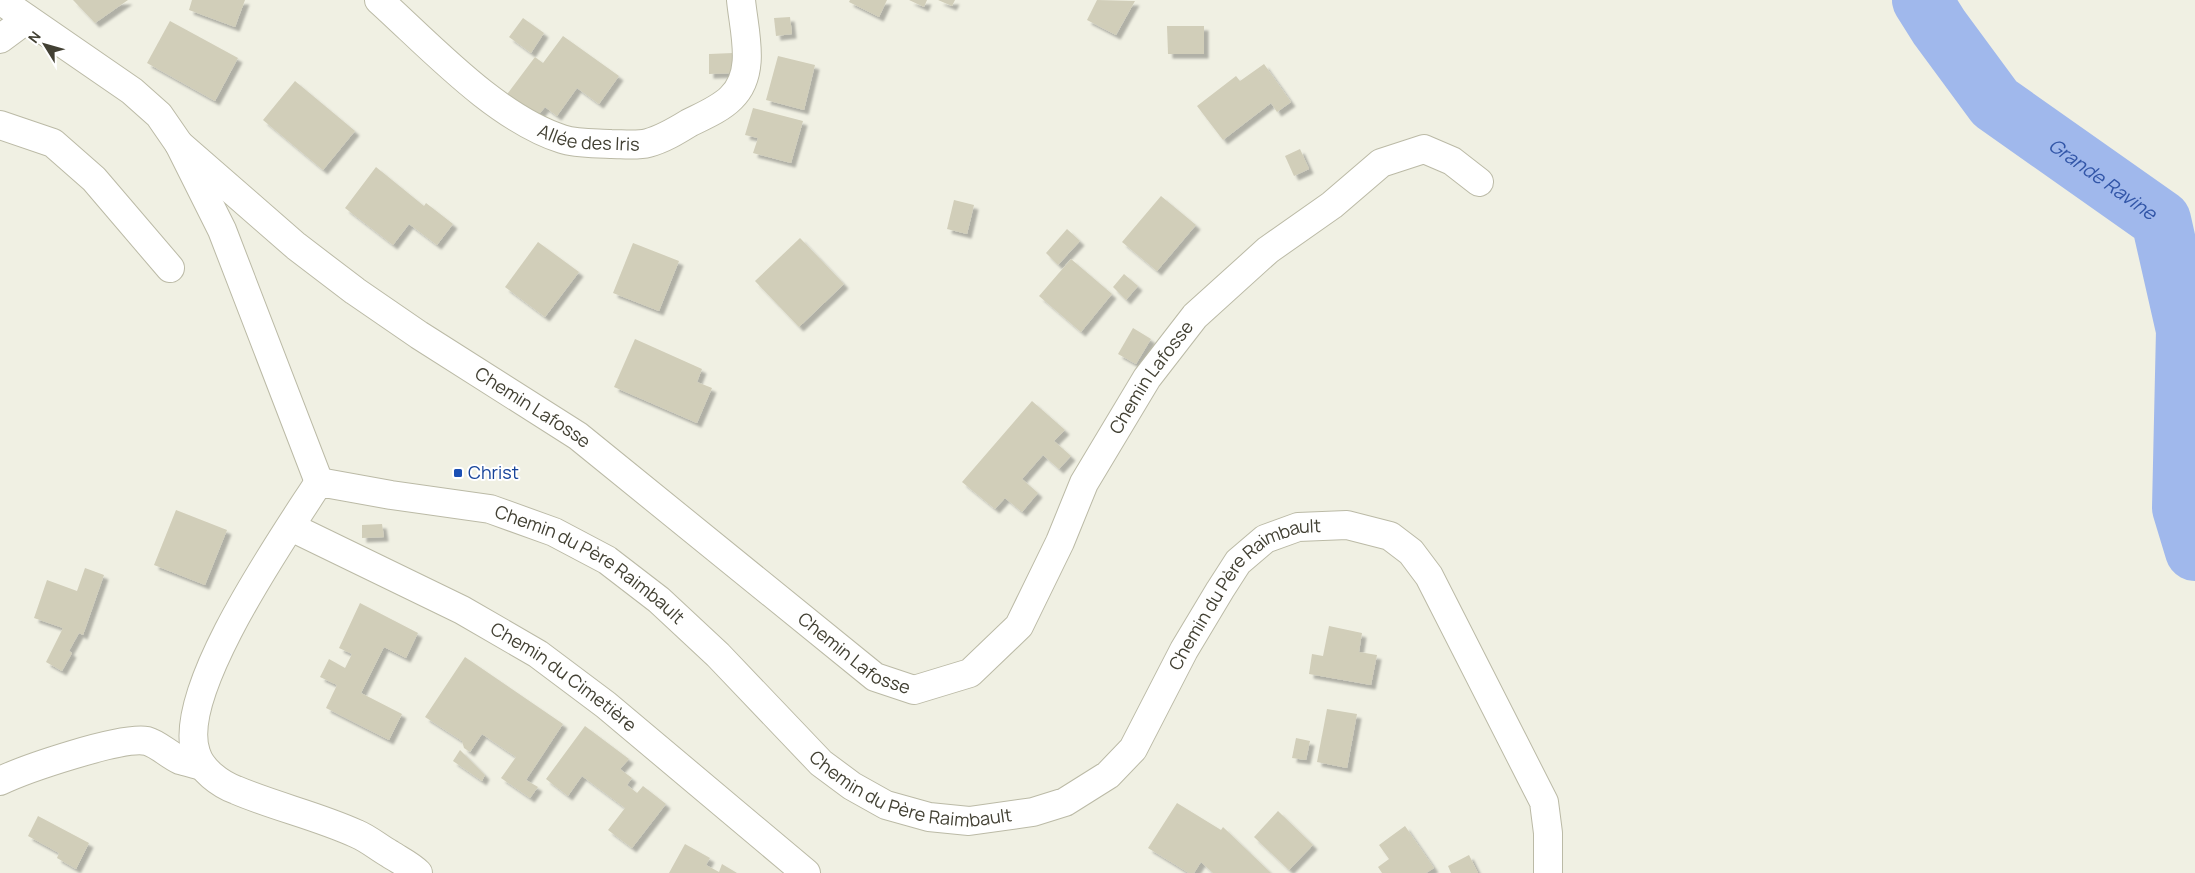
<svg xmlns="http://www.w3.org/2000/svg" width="2195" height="873" font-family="Manrope,sans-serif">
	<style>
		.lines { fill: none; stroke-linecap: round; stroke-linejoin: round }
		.river { stroke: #a0b8ec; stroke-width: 60 }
		.building { fill: #d1ceb9; filter: url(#shadow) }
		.minor-casing { stroke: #bbbaa6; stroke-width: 30 }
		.minor { stroke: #fff; stroke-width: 28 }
		.transit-dot { fill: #1a4fb4; stroke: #fff; stroke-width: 2 }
		.labels { text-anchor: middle; stroke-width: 4; stroke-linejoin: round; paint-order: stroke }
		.street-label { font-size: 18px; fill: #424033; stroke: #fff }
		.transit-label { font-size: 18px; fill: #164399; stroke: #fff; text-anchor: start }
		.water-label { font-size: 19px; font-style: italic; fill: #3256a8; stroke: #fff }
	</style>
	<defs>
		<filter id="shadow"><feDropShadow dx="4.5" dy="4.5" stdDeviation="1" flood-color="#0004"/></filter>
	</defs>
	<rect width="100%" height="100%" fill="#f0f0e3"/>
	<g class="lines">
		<path class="river" id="s1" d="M 1922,0 L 1939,27 L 1995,103 L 2161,220 L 2186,330 L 2182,508 L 2195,551"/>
	</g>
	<g class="building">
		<path d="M 73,0 L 128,0 L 95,23 Z"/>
		<path d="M 192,0 L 245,0 L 235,27 L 189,10 Z"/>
		<path d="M 850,0 L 887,0 L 879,17 L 849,2 Z"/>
		<path d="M 909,0 L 927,0 L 924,7 Z"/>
		<path d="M 938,0 L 955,0 L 952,6 Z"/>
		<path d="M 1097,0 L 1135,1 L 1116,35 L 1087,20 Z"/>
		<path d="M 790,17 L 792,34 L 776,36 L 774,18 Z"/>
		<path d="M 523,18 L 544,33 L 531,53 L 509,37 Z"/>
		<path d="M 170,21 L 238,58 L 215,101 L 147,63 Z"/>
		<path d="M 1167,26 L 1204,26 L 1204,54 L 1168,54 Z"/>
		<path d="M 563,36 L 619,76 L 599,104 L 577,88 L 557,116 L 545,107 L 535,119 L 505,97 L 535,57 L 543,63 Z"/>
		<path d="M 733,53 L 733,73 L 709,74 L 709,54 Z"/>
		<path d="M 778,56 L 815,65 L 804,110 L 766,100 Z"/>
		<path d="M 1264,64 L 1291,102 L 1277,112 L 1271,103 L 1223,140 L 1197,106 L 1236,76 L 1240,81 Z"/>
		<path d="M 295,81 L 355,131 L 323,170 L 263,120 Z"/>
		<path d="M 753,108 L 803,121 L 791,163 L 753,153 L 758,138 L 745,135 Z"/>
		<path d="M 1300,149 L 1309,169 L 1294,176 L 1285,156 Z"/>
		<path d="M 376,167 L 424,206 L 426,203 L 453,224 L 437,245 L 409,224 L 393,245 L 345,208 Z"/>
		<path d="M 1161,196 L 1196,225 L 1157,271 L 1122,242 Z"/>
		<path d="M 954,200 L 974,205 L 967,234 L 947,229 Z"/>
		<path d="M 1067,229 L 1080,241 L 1058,265 L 1046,253 Z"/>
		<path d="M 800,238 L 844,284 L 799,327 L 755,281 Z"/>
		<path d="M 538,242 L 579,272 L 545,317 L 505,287 Z"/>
		<path d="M 633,243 L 679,261 L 659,311 L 613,293 Z"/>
		<path d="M 1071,259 L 1112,294 L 1081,332 L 1039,296 Z"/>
		<path d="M 1124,274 L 1138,286 L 1126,300 L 1113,287 Z"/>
		<path d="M 1133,328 L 1151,339 L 1136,364 L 1118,354 Z"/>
		<path d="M 635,339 L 702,369 L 697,382 L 712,388 L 697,423 L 614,387 Z"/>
		<path d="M 1032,401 L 1065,430 L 1054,441 L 1071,456 L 1059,469 L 1043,455 L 1022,479 L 1038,493 L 1022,512 L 1005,498 L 995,509 L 962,482 Z"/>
		<path d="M 176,510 L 227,530 L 205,585 L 154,565 Z"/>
		<path d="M 382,524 L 384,537 L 362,538 L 362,525 Z"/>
		<path d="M 85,568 L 104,575 L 83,635 L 79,633 L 69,651 L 72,653 L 62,671 L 46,662 L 63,628 L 34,618 L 47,580 L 77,591 Z"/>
		<path d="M 360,603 L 418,633 L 406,658 L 384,647 L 361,693 L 402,714 L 389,740 L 326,708 L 337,685 L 320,677 L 329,659 L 345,668 L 352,654 L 339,648 Z"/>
		<path d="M 1329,626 L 1362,633 L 1359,652 L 1377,655 L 1371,685 L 1309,674 L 1312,654 L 1323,656 Z"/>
		<path d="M 465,657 L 563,724 L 526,780 L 538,787 L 530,798 L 501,778 L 516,757 L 482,734 L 470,752 L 464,748 L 462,741 L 425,717 Z"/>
		<path d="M 1327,709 L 1357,714 L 1347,768 L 1317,762 Z"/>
		<path d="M 585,726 L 629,759 L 620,769 L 632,778 L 627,785 L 637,793 L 643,786 L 666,804 L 632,848 L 608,830 L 625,808 L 582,776 L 568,796 L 546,779 Z"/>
		<path d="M 1296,738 L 1310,741 L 1306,760 L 1292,758 Z"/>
		<path d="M 460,750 L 485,775 L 482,781 L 453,761 Z"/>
		<path d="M 1177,803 L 1221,830 L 1223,827 L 1271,873 L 1213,873 L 1201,862 L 1194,873 L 1189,873 L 1148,848 Z"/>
		<path d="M 1278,811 L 1313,845 L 1289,870 L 1254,837 Z"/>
		<path d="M 38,816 L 89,843 L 76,869 L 57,858 L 59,853 L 28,836 Z"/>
		<path d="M 1405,826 L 1434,868 L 1426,873 L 1382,873 L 1378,867 L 1389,859 L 1379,845 Z"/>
		<path d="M 685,844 L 710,858 L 706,865 L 719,872 L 722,864 L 737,873 L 669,873 Z"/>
		<path d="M 1469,855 L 1478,873 L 1451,873 L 1448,866 Z"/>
	</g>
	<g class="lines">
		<defs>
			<g id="minor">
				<path d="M 0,0 L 132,91 L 159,115 L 179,144 L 222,230 L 319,482"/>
				<path id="s2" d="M 379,0 C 430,46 496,118 562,139 C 577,144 595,143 611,144 C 622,144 637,146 648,143 C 663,139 676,131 689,123 C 703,116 720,109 731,98 C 757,73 744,32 741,0"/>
				<path d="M 0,39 L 27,19"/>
				<path d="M 0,125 L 53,143 L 94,179 L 170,268"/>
				<path id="s3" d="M 179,144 L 296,246 L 355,291 L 419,335 L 578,436 L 875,677 L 914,690 L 970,673 L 1019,626 L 1060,542 L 1084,483 L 1147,378 L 1195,316 L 1268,250 L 1332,205 L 1381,163 L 1424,149 L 1452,161 L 1479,182"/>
				<path id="s4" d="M 291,527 L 462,610 L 538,654 L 606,705 L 806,873"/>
				<path d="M 0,781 C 25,769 121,736 147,741 C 158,744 169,755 180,760 C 187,762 195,764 202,766"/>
				<path id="s5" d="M 418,873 C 410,865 399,860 390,854 C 379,848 369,839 357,834 C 318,816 276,807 236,790 C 220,784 201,770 196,753 C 175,692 285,535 319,482 L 391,495 L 490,509 L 554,532 L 607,560 L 659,600 L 718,655 L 821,763 L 852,786 L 886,805 L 929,817 L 969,821 L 1033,812 L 1065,802 L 1108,775 L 1133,749 L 1184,650 L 1220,590 L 1238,562 L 1265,539 L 1298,527 L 1347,525 L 1390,536 L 1411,552 L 1429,576 L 1544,802 L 1548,833 L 1548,873"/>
			</g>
		</defs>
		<use href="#minor" class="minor-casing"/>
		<use href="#minor" class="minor"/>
	</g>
	<rect class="transit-dot" x="453" y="468" width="10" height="10" rx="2.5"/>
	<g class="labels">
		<g class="street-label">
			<text dy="6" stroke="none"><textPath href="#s2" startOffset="258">Allée des Iris</textPath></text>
			<text dy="6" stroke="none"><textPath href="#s3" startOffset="1328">Chemin Lafosse</textPath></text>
			<text dy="6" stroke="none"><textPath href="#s3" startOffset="442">Chemin Lafosse</textPath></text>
			<text dy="6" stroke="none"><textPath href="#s5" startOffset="849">Chemin du Père Raimbault</textPath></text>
			<text dy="6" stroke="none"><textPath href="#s5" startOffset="1704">Chemin du Père Raimbault</textPath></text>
			<text dy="6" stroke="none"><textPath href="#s3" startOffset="848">Chemin Lafosse</textPath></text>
			<text dy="6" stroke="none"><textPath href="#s4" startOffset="312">Chemin du Cimetière</textPath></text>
			<text dy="6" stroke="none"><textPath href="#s5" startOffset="1254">Chemin du Père Raimbault</textPath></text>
		</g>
		<g class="transit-label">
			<text x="468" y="479">Christ</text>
		</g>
		<g class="water-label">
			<text dy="7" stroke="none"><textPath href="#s1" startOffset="258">Grande Ravine</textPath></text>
		</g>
	</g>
	<g transform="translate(45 45) rotate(307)" stroke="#ffffff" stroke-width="4" paint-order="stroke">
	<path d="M0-4L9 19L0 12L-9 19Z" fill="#424033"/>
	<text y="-8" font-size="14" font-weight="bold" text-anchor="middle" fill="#424033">N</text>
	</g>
</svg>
